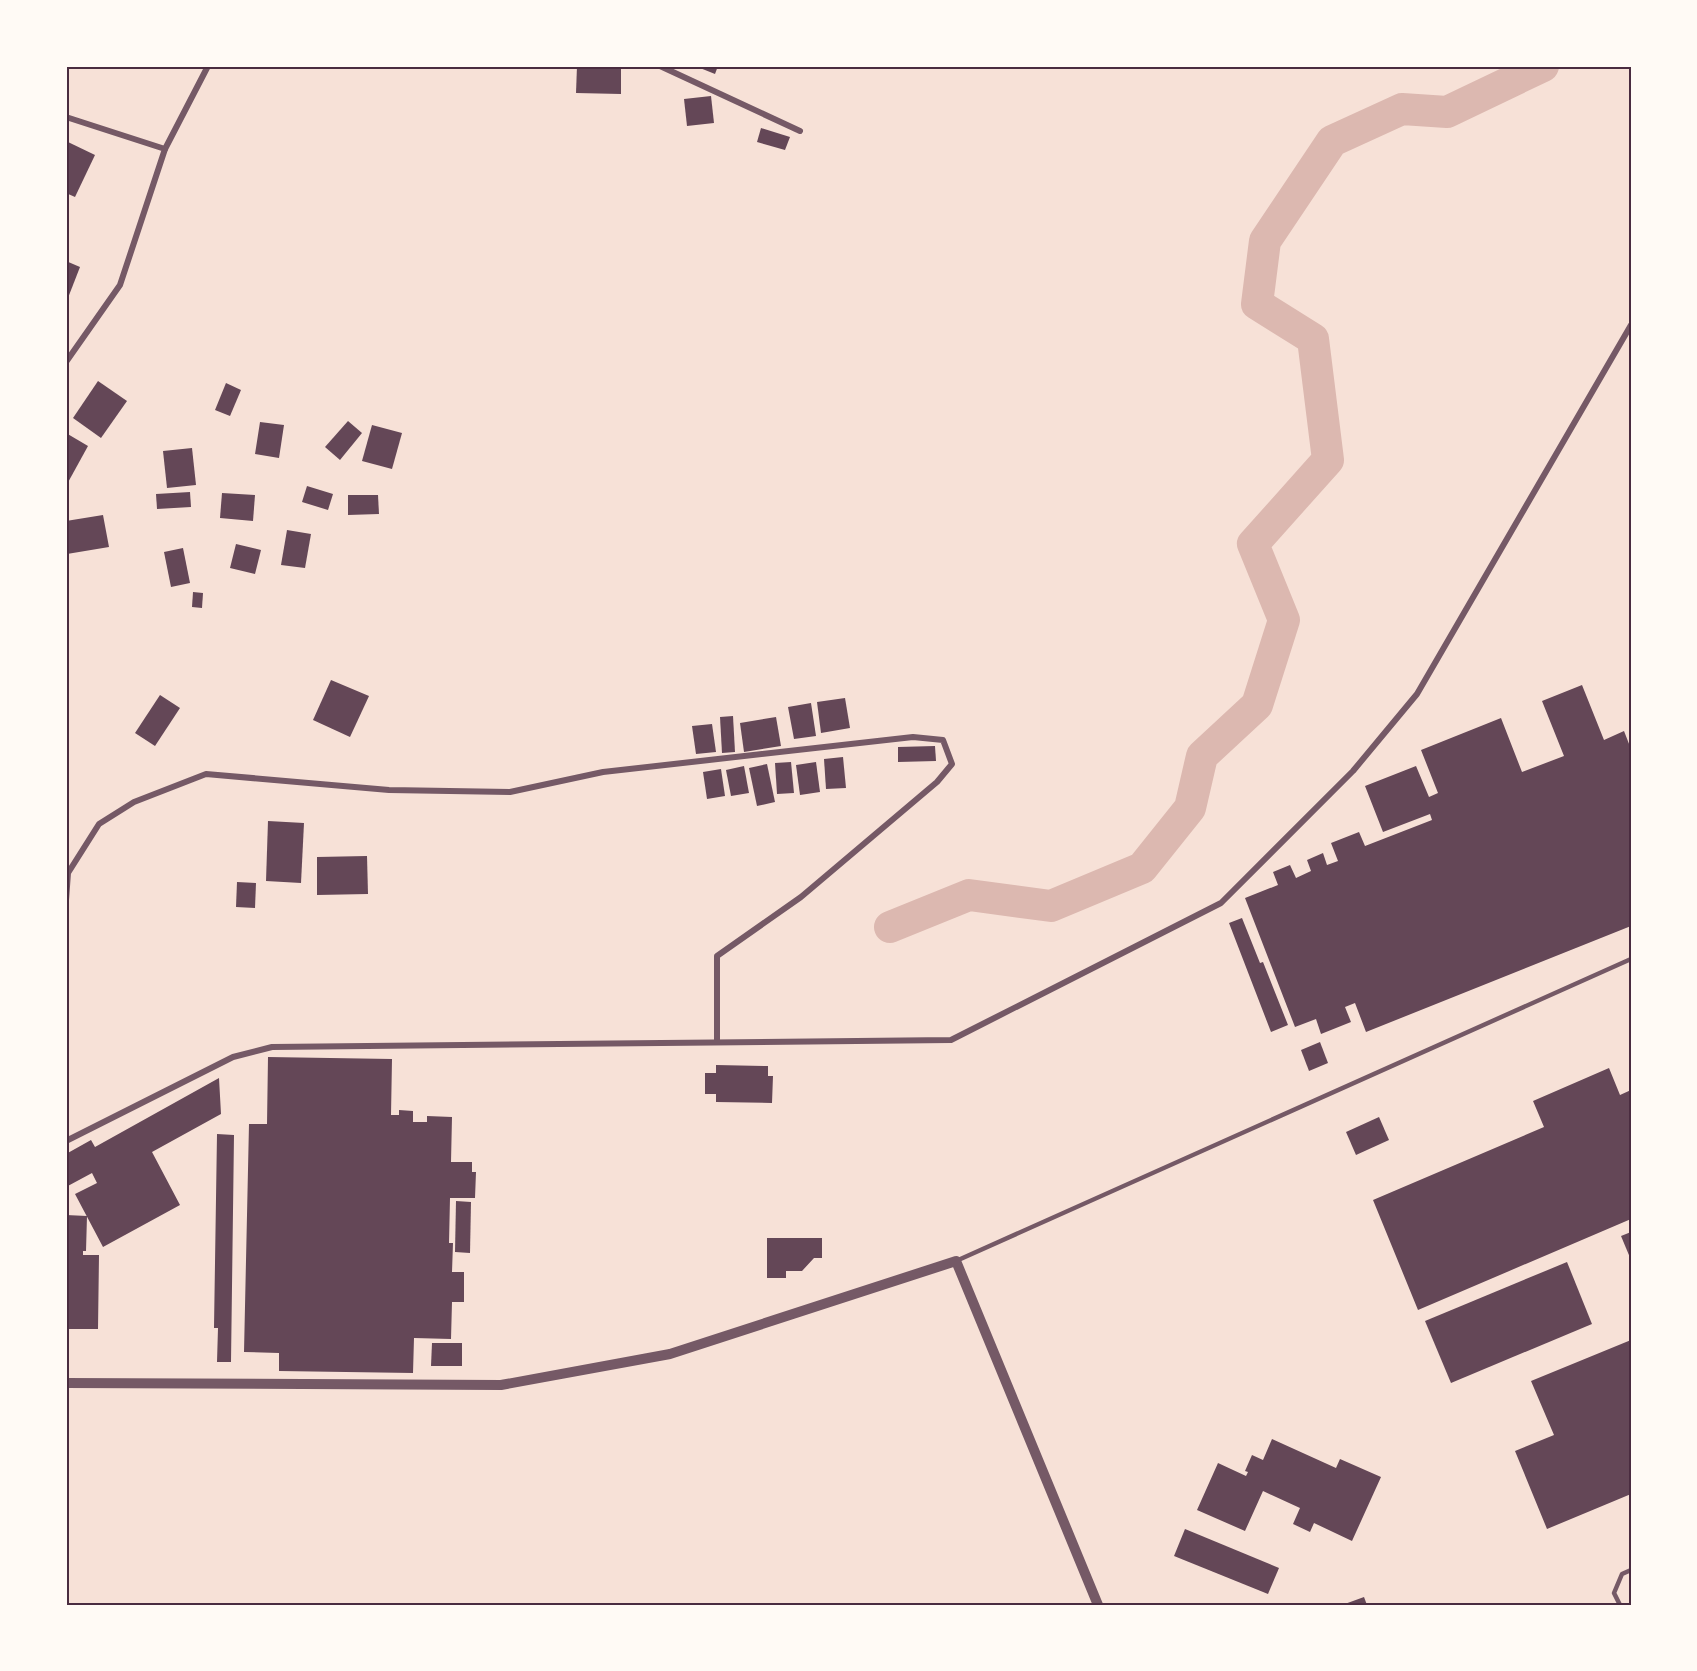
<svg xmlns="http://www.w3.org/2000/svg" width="1697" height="1671" font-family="'Roboto Serif',serif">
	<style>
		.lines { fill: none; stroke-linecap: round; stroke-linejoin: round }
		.river { stroke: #dcb8b0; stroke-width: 32 }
		.building { fill: #644757 }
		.service { stroke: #755966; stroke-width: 4.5 }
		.minor { stroke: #755966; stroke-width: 6 }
		.tertiary { stroke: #755966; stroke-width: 10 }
		.neatline { fill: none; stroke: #4a2c40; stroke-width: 2 }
	</style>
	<rect width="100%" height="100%" fill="#f7e1d7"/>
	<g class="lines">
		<path class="river" d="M 890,927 L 969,895 L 1051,906 L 1142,868 L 1190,808 L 1202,756 L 1257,705 L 1284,620 L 1253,544 L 1328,460 L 1313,339 L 1257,304 L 1265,241 L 1332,141 L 1402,109 L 1447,112 L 1543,66"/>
	</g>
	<g class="building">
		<path d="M 577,66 L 621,66 L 621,94 L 576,93 Z"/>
		<path d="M 695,66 L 718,66 L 715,74 Z"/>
		<path d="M 711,96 L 714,123 L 687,126 L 684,99 Z"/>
		<path d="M 761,128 L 790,137 L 785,150 L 757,142 Z"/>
		<path d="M 68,142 L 95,155 L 75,197 L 66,193 L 66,146 Z"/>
		<path d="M 66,261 L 80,267 L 66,303 Z"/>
		<path d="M 98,381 L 127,401 L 101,438 L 73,418 Z"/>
		<path d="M 226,383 L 241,390 L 230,416 L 215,410 Z"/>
		<path d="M 348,421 L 362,433 L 340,460 L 325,447 Z"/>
		<path d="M 260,422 L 284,425 L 279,458 L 255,454 Z"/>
		<path d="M 372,425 L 402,433 L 392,469 L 362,461 Z"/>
		<path d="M 66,433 L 88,446 L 66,486 Z"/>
		<path d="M 192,448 L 196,485 L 167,488 L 163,451 Z"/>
		<path d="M 307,486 L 333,494 L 328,510 L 302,502 Z"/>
		<path d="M 190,492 L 191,507 L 157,509 L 156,494 Z"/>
		<path d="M 222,493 L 255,495 L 253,521 L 220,518 Z"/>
		<path d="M 348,495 L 378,495 L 379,514 L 348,515 Z"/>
		<path d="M 103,515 L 109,547 L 67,554 L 66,521 Z"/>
		<path d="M 287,530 L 311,534 L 305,568 L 281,565 Z"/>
		<path d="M 236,544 L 261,550 L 255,574 L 230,568 Z"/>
		<path d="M 183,548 L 190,583 L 171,587 L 164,552 Z"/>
		<path d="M 193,592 L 203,593 L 202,608 L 192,607 Z"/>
		<path d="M 331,680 L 369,696 L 350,737 L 313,720 Z"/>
		<path d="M 1582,685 L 1604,740 L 1624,731 L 1631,749 L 1631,926 L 1366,1032 L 1355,1003 L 1345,1007 L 1351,1022 L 1321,1034 L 1316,1019 L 1295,1027 L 1245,898 L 1278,885 L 1273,872 L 1290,865 L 1296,878 L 1311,871 L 1307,860 L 1323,853 L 1327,865 L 1338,861 L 1331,843 L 1359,832 L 1365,846 L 1432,820 L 1430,814 L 1383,832 L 1365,786 L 1416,766 L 1429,797 L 1438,793 L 1421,750 L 1501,718 L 1522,772 L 1564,756 L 1542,701 Z"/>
		<path d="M 160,695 L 180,708 L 155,746 L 135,733 Z"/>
		<path d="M 845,698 L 850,728 L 821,733 L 817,702 Z"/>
		<path d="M 811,703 L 816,736 L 794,739 L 788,707 Z"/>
		<path d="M 733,716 L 735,752 L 722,753 L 720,717 Z"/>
		<path d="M 776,717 L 781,746 L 744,752 L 740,723 Z"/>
		<path d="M 712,724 L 716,752 L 696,754 L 692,726 Z"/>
		<path d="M 935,746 L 936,761 L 898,762 L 898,747 Z"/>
		<path d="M 843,757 L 846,788 L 826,789 L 824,759 Z"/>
		<path d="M 791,762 L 794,793 L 777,794 L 775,763 Z"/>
		<path d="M 816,762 L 820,792 L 800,795 L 796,765 Z"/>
		<path d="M 767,764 L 775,802 L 757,806 L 749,768 Z"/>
		<path d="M 744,766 L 749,793 L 731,796 L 726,770 Z"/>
		<path d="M 721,769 L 725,796 L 707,799 L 703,772 Z"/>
		<path d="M 268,821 L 304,823 L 301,883 L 266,881 Z"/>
		<path d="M 367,856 L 368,894 L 317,895 L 317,857 Z"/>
		<path d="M 237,882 L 256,883 L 255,908 L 236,907 Z"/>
		<path d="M 1242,918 L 1260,963 L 1263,962 L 1288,1025 L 1271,1032 L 1229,923 Z"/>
		<path d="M 1320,1042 L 1328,1063 L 1309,1071 L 1301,1050 Z"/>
		<path d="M 268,1057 L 392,1059 L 391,1115 L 399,1115 L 399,1110 L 413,1111 L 413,1122 L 427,1122 L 427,1116 L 452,1117 L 451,1162 L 472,1162 L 472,1172 L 476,1172 L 475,1198 L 450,1198 L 449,1243 L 453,1243 L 452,1272 L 464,1272 L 464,1302 L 452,1302 L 451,1339 L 414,1338 L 413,1373 L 279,1371 L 279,1353 L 244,1352 L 249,1124 L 267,1124 Z"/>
		<path d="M 716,1065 L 768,1066 L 768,1076 L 773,1076 L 772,1103 L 716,1102 L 716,1094 L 705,1094 L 705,1073 L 716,1073 Z"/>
		<path d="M 1609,1068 L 1620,1095 L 1631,1090 L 1631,1219 L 1418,1310 L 1373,1200 L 1544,1127 L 1533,1101 Z"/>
		<path d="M 219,1078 L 221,1114 L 152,1152 L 180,1205 L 103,1247 L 75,1194 L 97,1183 L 92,1173 L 66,1187 L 66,1154 L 91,1140 L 95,1147 Z"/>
		<path d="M 1379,1117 L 1389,1140 L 1356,1155 L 1346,1132 Z"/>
		<path d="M 217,1134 L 234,1135 L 231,1362 L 217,1362 L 218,1328 L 214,1328 Z"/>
		<path d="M 456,1201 L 471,1202 L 470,1253 L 455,1252 Z"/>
		<path d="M 66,1215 L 87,1216 L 86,1251 L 83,1251 L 83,1255 L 99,1255 L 98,1329 L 66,1329 Z"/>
		<path d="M 1631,1232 L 1631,1260 L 1621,1236 Z"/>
		<path d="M 767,1238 L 822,1238 L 822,1258 L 814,1258 L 802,1271 L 786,1271 L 786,1278 L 767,1278 Z"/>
		<path d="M 1567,1262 L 1592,1324 L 1451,1383 L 1425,1321 Z"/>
		<path d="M 1631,1340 L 1631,1494 L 1547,1529 L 1515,1451 L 1554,1435 L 1531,1381 Z"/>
		<path d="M 432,1343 L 462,1343 L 462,1366 L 431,1366 Z"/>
		<path d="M 1272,1439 L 1336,1468 L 1340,1459 L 1381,1477 L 1352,1541 L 1314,1523 L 1310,1532 L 1293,1524 L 1300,1508 L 1263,1491 L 1245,1531 L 1197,1510 L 1218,1463 L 1246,1476 L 1248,1472 L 1245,1471 L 1252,1455 L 1263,1460 Z"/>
		<path d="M 1185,1529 L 1279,1568 L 1268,1594 L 1174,1556 Z"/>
		<path d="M 1364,1597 L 1367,1605 L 1342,1605 Z"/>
	</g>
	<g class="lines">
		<g class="service">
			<path d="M 956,1261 L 1631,959"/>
			<path d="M 1620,1605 L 1614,1593 L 1622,1574 L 1631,1570"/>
		</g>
		<g class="minor">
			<path d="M 660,66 L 800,131"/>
			<path d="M 66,117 L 165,149 L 120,285 L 66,362"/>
			<path d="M 165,149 L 208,66"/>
			<path d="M 66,900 L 68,873 L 99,824 L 134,802 L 206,774 L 389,790 L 510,792 L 603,772 L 913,737 L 943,740 L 952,764 L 937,782 L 801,897 L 717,956 L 717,1041"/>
			<path d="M 66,1141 L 233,1057 L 272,1047 L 951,1040 L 1221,903 L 1353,771 L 1417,694 L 1631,325"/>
		</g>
		<path class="tertiary" d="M 66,1383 L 501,1385 L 670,1354 L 956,1261 L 1098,1605"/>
	</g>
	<rect width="1697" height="1671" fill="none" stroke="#fffaf5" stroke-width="135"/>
	<rect x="68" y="68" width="1562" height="1536" class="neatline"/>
</svg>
